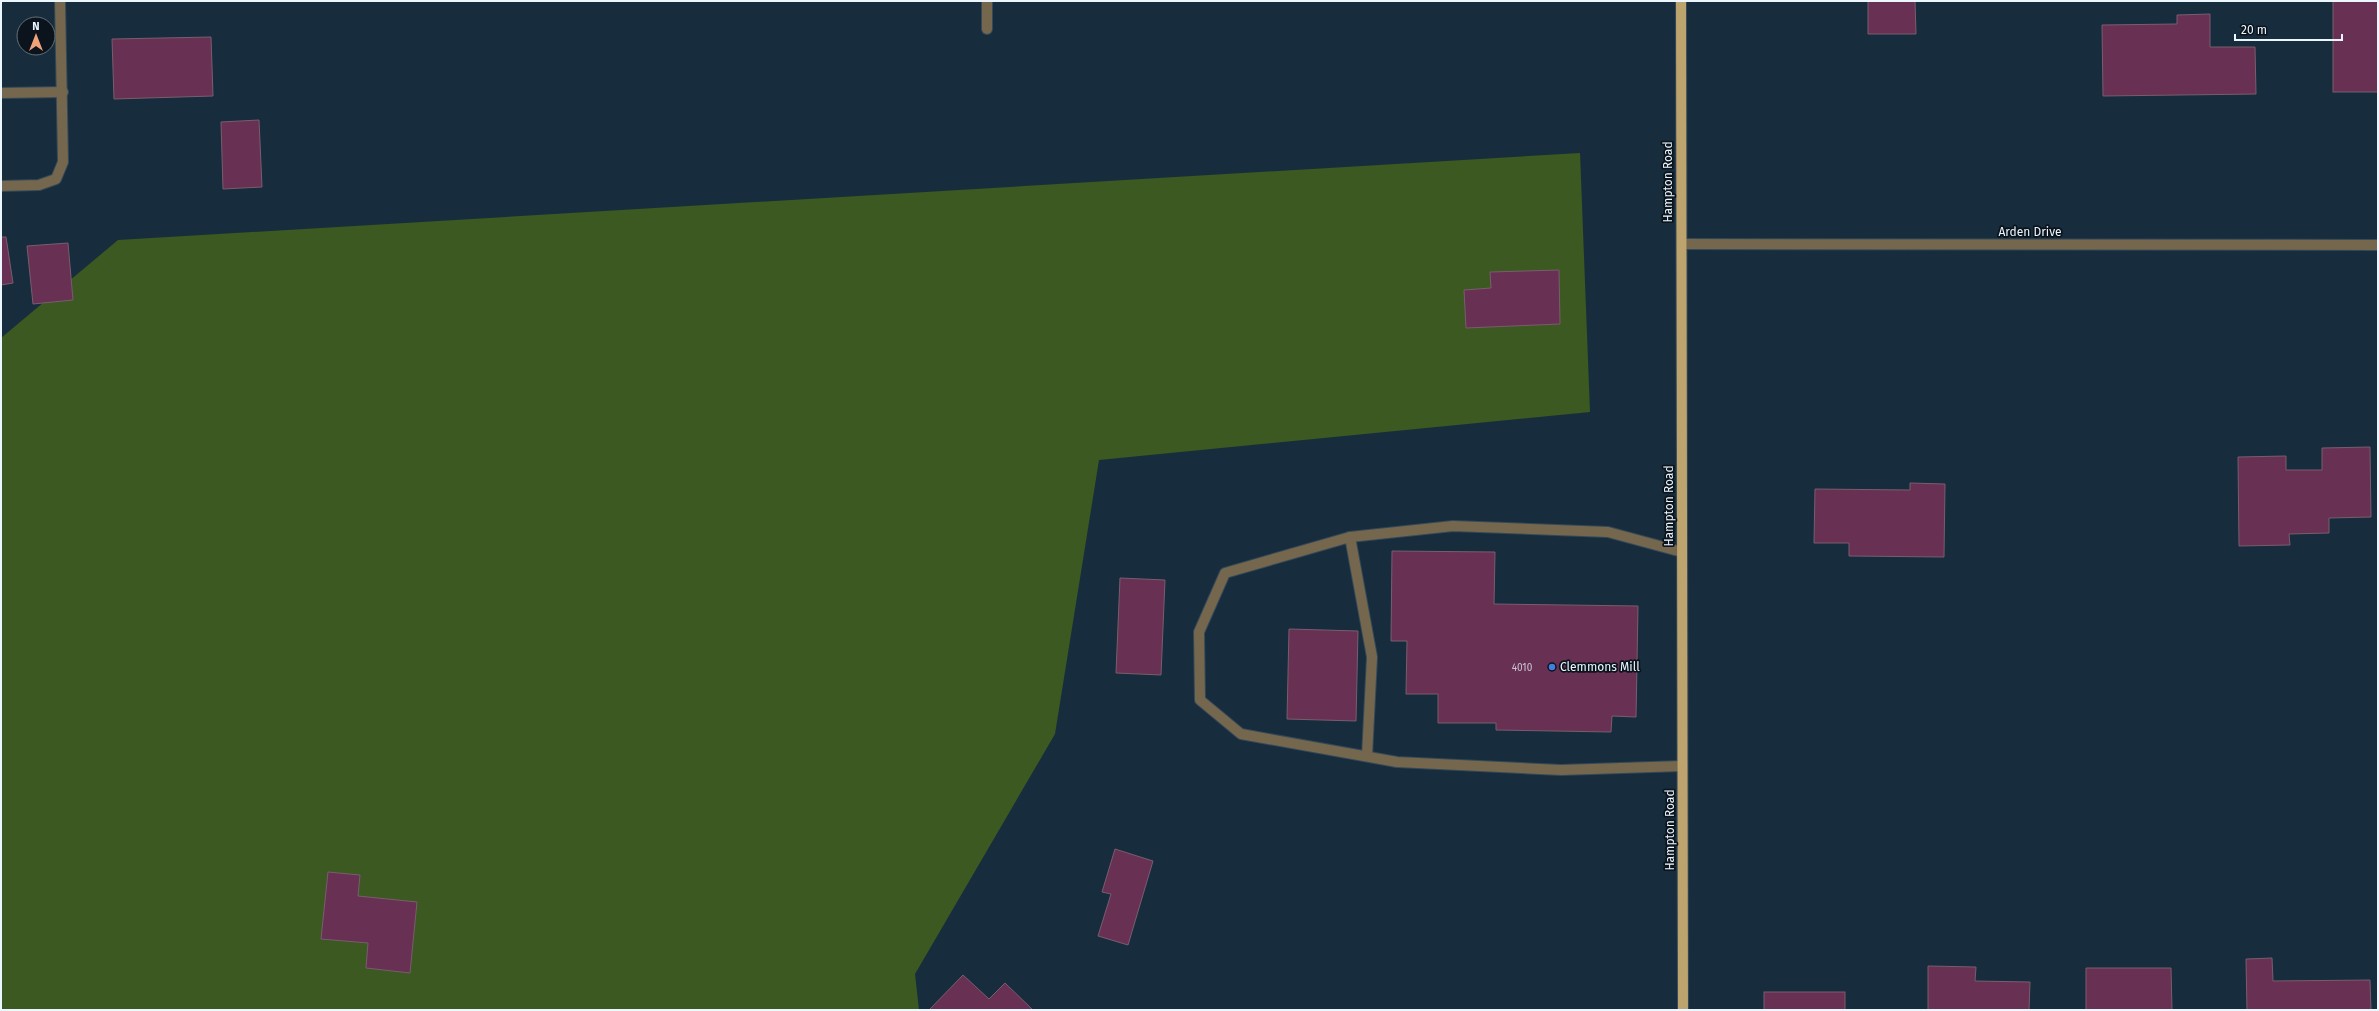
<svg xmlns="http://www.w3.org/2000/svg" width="2379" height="1011" font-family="'Fira Sans',sans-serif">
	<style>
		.green { fill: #3b5921 }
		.building { fill: #683154; stroke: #785d6d }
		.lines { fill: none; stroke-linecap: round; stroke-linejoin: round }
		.minor-casing { stroke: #354958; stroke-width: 12 }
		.major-casing { stroke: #354958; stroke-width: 12 }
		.minor { stroke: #74674e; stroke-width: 10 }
		.major { stroke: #bda36d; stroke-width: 10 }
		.shop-dot { fill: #3f7fe0; stroke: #0b141c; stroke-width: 1.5 }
		.labels { text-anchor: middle; stroke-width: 3.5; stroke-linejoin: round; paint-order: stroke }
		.number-label { font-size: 10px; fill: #cac5d4 }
		.street-label { font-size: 12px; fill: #ebf6fe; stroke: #0b141c }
		.poi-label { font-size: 12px; fill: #ebf6fe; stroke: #0b141c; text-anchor: start }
	</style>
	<rect width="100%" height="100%" fill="#172d3d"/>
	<path class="green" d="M 1580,153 L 1590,412 L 1099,460 L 1055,734 L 915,974 L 919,1010 L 1,1010 L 1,338 L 118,240 Z"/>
	<g class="building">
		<path d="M 1868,1 L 1915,1 L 1916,34 L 1868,34 Z"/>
		<rect x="2333" y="1" width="45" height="91"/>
		<path d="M 2210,14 L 2210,47 L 2255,47 L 2256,94 L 2103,96 L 2102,25 L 2177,24 L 2177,15 Z"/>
		<path d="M 211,37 L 213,96 L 114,99 L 112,39 Z"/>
		<path d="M 259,120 L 262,187 L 223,189 L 221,122 Z"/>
		<path d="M 1,237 L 6,237 L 13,283 L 1,285 Z"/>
		<path d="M 68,243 L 73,300 L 33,304 L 27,246 Z"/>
		<path d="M 1559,270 L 1560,324 L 1466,328 L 1464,290 L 1491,288 L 1490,272 Z"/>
		<path d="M 2370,447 L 2371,517 L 2329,518 L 2329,533 L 2289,534 L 2290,545 L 2239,546 L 2238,457 L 2286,456 L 2286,470 L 2322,470 L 2322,448 Z"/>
		<path d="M 1910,483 L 1945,484 L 1944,557 L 1849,556 L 1849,543 L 1814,543 L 1815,489 L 1910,490 Z"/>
		<path d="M 1392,551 L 1495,552 L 1494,604 L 1638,606 L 1636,717 L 1612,716 L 1611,732 L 1496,730 L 1496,723 L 1438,723 L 1438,694 L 1406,694 L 1407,641 L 1391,641 Z"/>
		<path d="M 1120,578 L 1165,580 L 1161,675 L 1116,673 Z"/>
		<path d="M 1289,629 L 1358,631 L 1356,721 L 1287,719 Z"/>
		<path d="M 1115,849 L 1153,861 L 1128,945 L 1098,936 L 1111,894 L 1102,892 Z"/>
		<path d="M 328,872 L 360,875 L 358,896 L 417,902 L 410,973 L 366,968 L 368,943 L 321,939 Z"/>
		<path d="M 2272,958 L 2273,981 L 2370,980 L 2371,1010 L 2247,1010 L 2246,959 Z"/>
		<path d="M 1928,966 L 1976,967 L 1975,981 L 2030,982 L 2029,1010 L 1928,1010 Z"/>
		<path d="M 2086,968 L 2171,968 L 2172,1010 L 2086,1010 Z"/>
		<path d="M 963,975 L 989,999 L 1005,983 L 1033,1010 L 929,1010 Z"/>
		<rect x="1764" y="992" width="81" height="18"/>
	</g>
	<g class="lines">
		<defs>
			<g id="minor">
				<path d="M 987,1 L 987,29"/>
				<path d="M 1,93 L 63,92"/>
				<path d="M 1,186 L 39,185 L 56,179 L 63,162 L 60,1"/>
				<path d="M 1682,244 L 2378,245"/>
				<path d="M 1350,537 L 1372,657 L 1367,756"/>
				<path d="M 1682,552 L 1608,532 L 1453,526 L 1350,537 L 1225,573 L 1199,632 L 1200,700 L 1241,734 L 1397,762 L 1561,770 L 1682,766"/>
			</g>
			<path id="major" d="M 1681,1 L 1683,1010"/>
		</defs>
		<use href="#minor" class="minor-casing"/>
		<use href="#major" class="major-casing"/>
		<use href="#minor" class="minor"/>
		<use href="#major" class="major"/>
	</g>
	<circle class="shop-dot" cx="1552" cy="667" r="4"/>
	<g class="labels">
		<g class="number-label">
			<text x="1522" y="671">4010</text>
		</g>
		<g class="street-label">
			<text transform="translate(1668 182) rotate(-90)" y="4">Hampton Road</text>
			<text x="2030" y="236">Arden Drive</text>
			<text transform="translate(1669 506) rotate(-90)" y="4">Hampton Road</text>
			<text transform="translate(1670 830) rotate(-90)" y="4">Hampton Road</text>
		</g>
		<g class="poi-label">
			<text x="1560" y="671">Clemmons Mill</text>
		</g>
	</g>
	<rect width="2379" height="1011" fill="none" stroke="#ebf6fe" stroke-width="4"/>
	<g transform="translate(36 36)"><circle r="19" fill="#0b141c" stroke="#656e76"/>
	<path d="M0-3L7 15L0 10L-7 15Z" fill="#f0a279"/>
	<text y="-6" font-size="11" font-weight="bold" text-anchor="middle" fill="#ebf6fe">N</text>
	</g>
	<path d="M2235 34v6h107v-6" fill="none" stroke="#ebf6fe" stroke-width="2"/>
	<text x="2241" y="34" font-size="12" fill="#ebf6fe" stroke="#0b141c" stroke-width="3" paint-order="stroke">20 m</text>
</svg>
